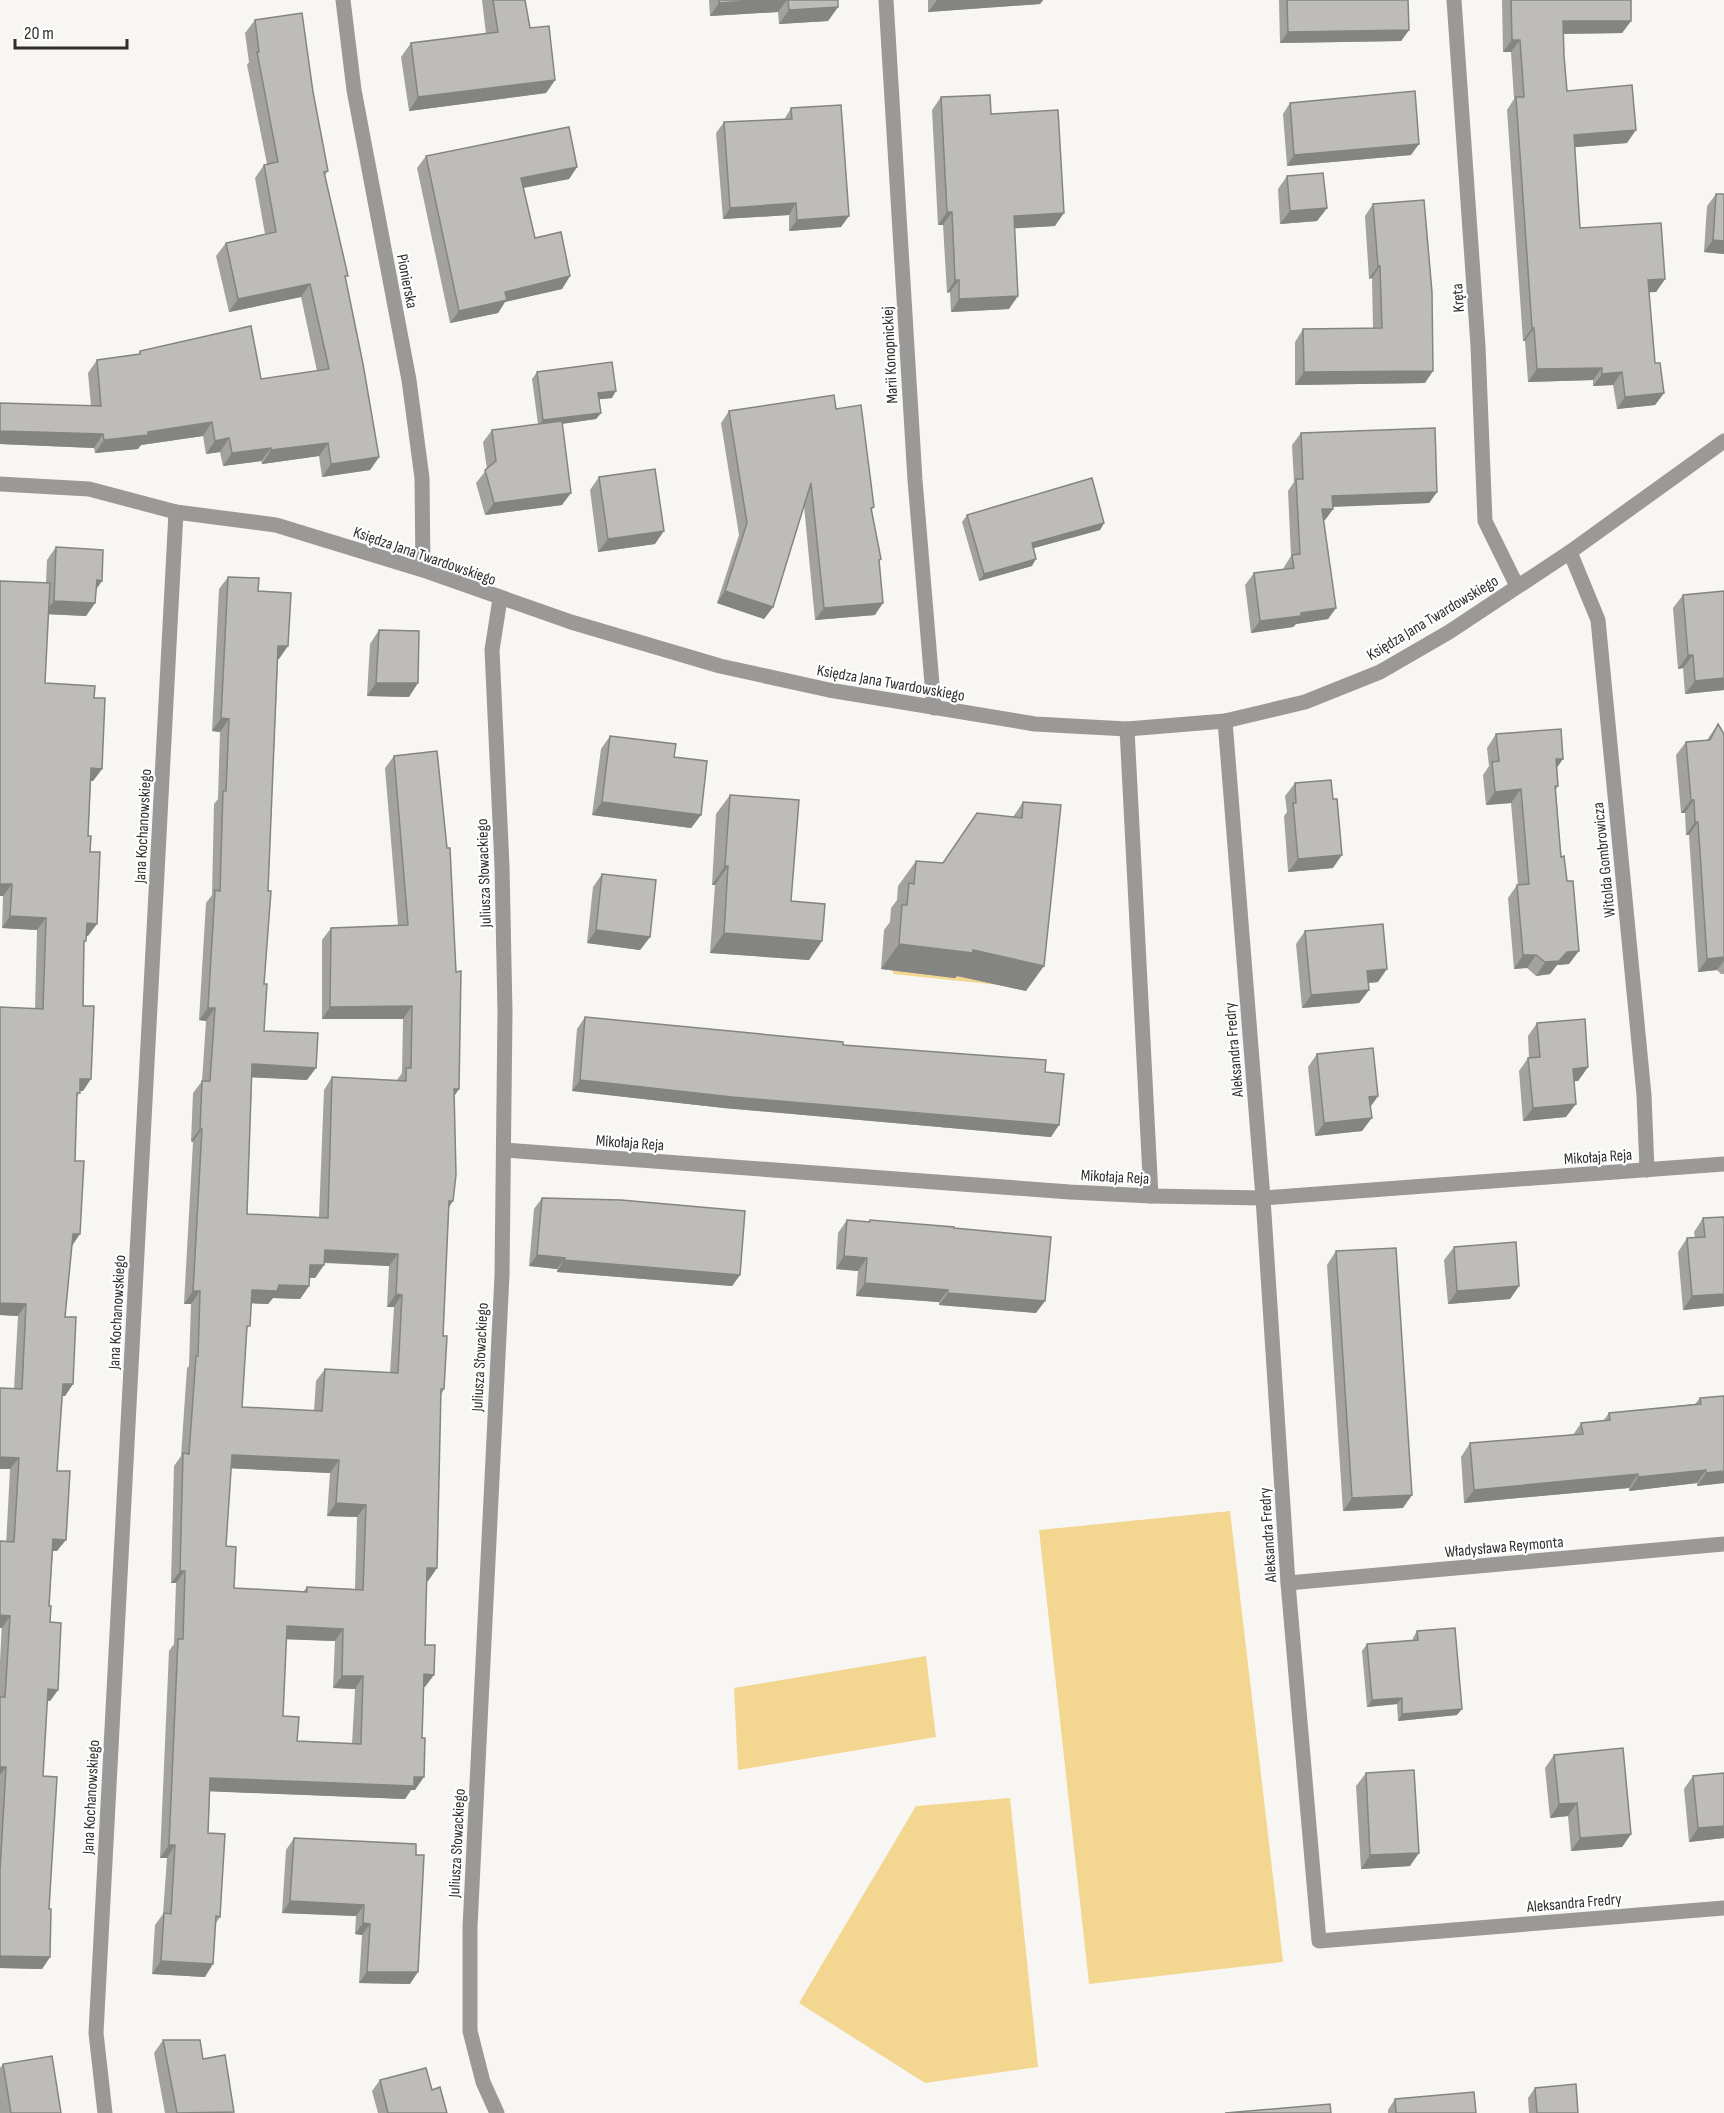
<svg xmlns="http://www.w3.org/2000/svg" width="1724" height="2113" font-family="'Sofia Sans Condensed',sans-serif">
	<style>
		.green { fill: #f3d790 }
		.lines { fill: none; stroke-linecap: round; stroke-linejoin: round }
		.lane { stroke: #9a9998; stroke-width: 15 }
		.street { stroke: #9a9998; stroke-width: 15 }
		.wall { fill: #a3a29f; fill-rule: evenodd }
		.shaded-wall { fill: #848482 }
		.building { fill: #bdbcb9; stroke: #848482; stroke-width: 1.5; fill-rule: evenodd }
		.labels { text-anchor: middle; stroke-width: 4.5; stroke-linejoin: round; paint-order: stroke }
		.street-label { font-size: 16px; fill: #302f2e; stroke: #fff }
	</style>
	<rect width="100%" height="100%" fill="#f8f6f3"/>
	<g class="green">
		<path d="M 893,963 L 1018,987 L 893,974 Z"/>
		<path d="M 1230,1511 L 1283,1962 L 1089,1984 L 1039,1530 Z"/>
		<path d="M 926,1656 L 936,1737 L 738,1770 L 734,1688 Z"/>
		<path d="M 1010,1798 L 1038,2067 L 925,2083 L 799,2003 L 916,1806 Z"/>
	</g>
	<g class="lines">
		<path class="lane" d="M 1127,729 L 1151,1196"/>
		<g class="street">
			<path d="M 343,0 L 354,90 L 409,380 L 422,478 L 423,570"/>
			<path d="M 886,0 L 915,480 L 934,708"/>
			<path d="M 1454,0 L 1478,346 L 1485,521 L 1517,586"/>
			<path d="M 0,484 L 89,489 L 176,512 L 276,525 L 423,570 L 571,622 L 720,666 L 829,690 L 1035,724 L 1127,729 L 1225,721 L 1305,702 L 1380,672 L 1449,632 L 1570,552 L 1724,441"/>
			<path d="M 1570,552 L 1598,620 L 1644,1095 L 1647,1170"/>
			<path d="M 1225,721 L 1263,1198 L 1288,1583 L 1319,1941 L 1724,1908"/>
			<path d="M 504,1150 L 1070,1192 L 1151,1196 L 1263,1198 L 1724,1164"/>
			<path d="M 1288,1583 L 1724,1544"/>
			<path d="M 105,2113 L 96,2033 L 176,512"/>
			<path d="M 497,2113 L 483,2082 L 470,2031 L 470,1927 L 502,1275 L 505,1012 L 502,866 L 492,650 L 500,599"/>
		</g>
	</g>
	<g class="wall">
		<path d="M 482,0 L 525,0 L 530,28 L 555,80 L 546,93 L 409,111 L 401,57 L 411,43 L 486,34 Z"/>
		<path d="M 709,0 L 838,0 L 838,7 L 828,21 L 779,24 L 778,12 L 710,16 Z"/>
		<path d="M 928,0 L 1043,0 L 1040,4 L 928,12 Z"/>
		<path d="M 1279,0 L 1408,0 L 1409,30 L 1401,41 L 1280,43 Z"/>
		<path d="M 1502,0 L 1631,0 L 1631,21 L 1622,33 L 1563,34 L 1564,56 L 1567,91 L 1627,143 L 1574,147 L 1580,228 L 1665,279 L 1656,292 L 1649,292 L 1655,363 L 1664,393 L 1655,405 L 1617,409 L 1613,385 L 1593,386 L 1593,380 L 1528,382 L 1525,341 L 1523,341 L 1507,110 L 1514,99 L 1511,52 L 1503,52 Z"/>
		<path d="M 255,20 L 313,92 L 328,171 L 325,175 L 379,457 L 370,470 L 322,477 L 319,456 L 262,464 L 261,461 L 223,466 L 220,452 L 206,454 L 203,436 L 141,445 L 138,449 L 95,453 L 94,448 L 0,444 L 0,403 L 91,406 L 88,373 L 97,360 L 138,355 L 140,351 L 261,379 L 317,371 L 301,297 L 229,312 L 216,256 L 226,243 L 265,234 L 255,178 L 264,165 L 267,164 L 247,65 L 249,62 L 245,33 Z"/>
		<path d="M 941,97 L 991,114 L 1055,226 L 1014,228 L 1009,309 L 951,312 L 950,292 L 947,293 L 943,225 L 938,225 L 932,110 Z"/>
		<path d="M 1290,103 L 1411,155 L 1287,166 L 1283,114 Z"/>
		<path d="M 791,108 L 841,227 L 789,231 L 789,215 L 723,219 L 716,133 L 724,122 L 784,120 Z"/>
		<path d="M 426,156 L 577,167 L 569,179 L 523,188 L 535,238 L 570,276 L 562,289 L 505,302 L 498,313 L 450,323 L 417,168 Z"/>
		<path d="M 1287,176 L 1327,208 L 1317,221 L 1280,224 L 1278,189 Z"/>
		<path d="M 1716,194 L 1724,194 L 1724,254 L 1704,252 L 1707,206 Z"/>
		<path d="M 1373,204 L 1425,383 L 1295,385 L 1295,342 L 1303,329 L 1373,328 L 1372,278 L 1369,279 L 1365,216 Z"/>
		<path d="M 537,372 L 612,398 L 599,399 L 601,413 L 596,419 L 562,424 L 562,505 L 485,515 L 476,483 L 487,469 L 483,442 L 492,430 L 538,424 L 532,379 Z"/>
		<path d="M 836,409 L 874,507 L 872,510 L 879,562 L 875,615 L 815,620 L 804,506 L 773,607 L 764,619 L 717,603 L 739,535 L 721,423 L 729,411 Z"/>
		<path d="M 1301,433 L 1437,492 L 1429,503 L 1333,507 L 1333,509 L 1325,520 L 1323,520 L 1336,608 L 1328,619 L 1296,624 L 1293,627 L 1251,633 L 1245,585 L 1254,573 L 1284,569 L 1284,567 L 1291,556 L 1288,491 L 1294,482 L 1292,445 Z"/>
		<path d="M 599,477 L 655,544 L 598,552 L 590,490 Z"/>
		<path d="M 967,515 L 1104,523 L 1100,530 L 1033,548 L 1032,566 L 979,581 L 962,522 Z"/>
		<path d="M 56,547 L 96,589 L 95,603 L 86,616 L 48,614 L 45,683 L 94,698 L 102,769 L 93,781 L 91,781 L 88,836 L 90,852 L 88,936 L 86,936 L 84,944 L 83,1091 L 80,1091 L 77,1097 L 72,1246 L 65,1317 L 73,1384 L 65,1396 L 62,1396 L 57,1471 L 57,1551 L 53,1551 L 49,1606 L 50,1622 L 58,1690 L 50,1701 L 47,1701 L 43,1776 L 49,1909 L 50,1957 L 42,1969 L 0,1968 L 0,1661 L 10,1469 L 0,1469 L 0,1388 L 14,1389 L 18,1316 L 0,1315 L 0,1007 L 35,1009 L 37,930 L 2,928 L 3,896 L 0,896 L 0,581 L 46,583 L 47,560 Z"/>
		<path d="M 228,577 L 258,591 L 279,659 L 278,659 L 264,984 L 264,1031 L 307,1080 L 252,1077 L 247,1214 L 319,1217 L 324,1090 L 332,1077 L 397,1080 L 402,1073 L 403,1019 L 322,1019 L 322,940 L 331,928 L 398,925 L 385,768 L 394,756 L 459,1089 L 454,1096 L 449,1208 L 443,1336 L 444,1389 L 441,1395 L 437,1568 L 428,1581 L 426,1581 L 425,1687 L 424,1687 L 415,1790 L 411,1790 L 405,1799 L 210,1791 L 208,1833 L 220,1917 L 216,1923 L 205,1977 L 152,1974 L 155,1925 L 163,1914 L 167,1858 L 160,1858 L 169,1651 L 174,1644 L 176,1583 L 171,1583 L 174,1466 L 181,1456 L 187,1368 L 189,1366 L 191,1304 L 184,1304 L 193,1142 L 191,1141 L 193,1093 L 202,1081 L 206,1021 L 199,1020 L 206,903 L 212,895 L 214,804 L 218,799 L 220,732 L 212,731 L 219,589 ZM 324,1263 L 389,1266 L 387,1307 L 394,1307 L 390,1373 L 325,1369 L 316,1381 L 314,1411 L 242,1407 L 247,1331 L 251,1303 L 268,1304 L 273,1298 L 300,1299 L 309,1286 L 309,1278 L 315,1278 L 324,1265 ZM 231,1468 L 330,1473 L 327,1516 L 357,1517 L 355,1589 L 307,1587 L 303,1592 L 234,1588 L 226,1546 ZM 286,1639 L 335,1641 L 333,1688 L 355,1689 L 352,1744 L 297,1741 L 283,1716 Z"/>
		<path d="M 1683,595 L 1724,690 L 1685,694 L 1683,668 L 1678,669 L 1673,608 Z"/>
		<path d="M 379,630 L 409,697 L 367,696 L 370,644 Z"/>
		<path d="M 1718,724 L 1724,734 L 1724,974 L 1721,974 L 1717,970 L 1698,972 L 1689,835 L 1686,835 L 1685,813 L 1681,813 L 1676,755 L 1686,742 L 1707,740 Z"/>
		<path d="M 1496,734 L 1557,767 L 1558,786 L 1556,790 L 1569,964 L 1557,965 L 1550,974 L 1536,976 L 1527,968 L 1514,969 L 1508,898 L 1517,885 L 1518,885 L 1511,803 L 1486,805 L 1483,775 L 1489,766 L 1487,748 Z"/>
		<path d="M 610,736 L 674,757 L 701,815 L 691,828 L 592,815 L 601,749 Z"/>
		<path d="M 1295,783 L 1333,868 L 1288,872 L 1284,816 L 1287,812 L 1285,796 Z"/>
		<path d="M 730,795 L 791,901 L 822,941 L 809,960 L 710,953 L 715,885 L 712,885 L 716,814 Z"/>
		<path d="M 1023,802 L 1026,991 L 957,976 L 955,978 L 881,969 L 884,930 L 890,922 L 891,908 L 897,900 L 898,886 L 916,861 L 942,863 L 1013,817 Z"/>
		<path d="M 602,874 L 650,937 L 640,950 L 587,943 L 593,887 Z"/>
		<path d="M 1305,931 L 1378,982 L 1368,983 L 1369,990 L 1359,1003 L 1302,1008 L 1296,944 Z"/>
		<path d="M 585,1017 L 843,1045 L 1045,1072 L 1051,1137 L 724,1108 L 572,1091 L 577,1029 Z"/>
		<path d="M 1537,1023 L 1588,1067 L 1578,1081 L 1574,1081 L 1566,1117 L 1523,1121 L 1519,1071 L 1528,1058 L 1529,1058 L 1528,1036 Z"/>
		<path d="M 1317,1054 L 1378,1096 L 1370,1107 L 1362,1131 L 1315,1136 L 1308,1067 Z"/>
		<path d="M 542,1198 L 740,1275 L 732,1286 L 557,1272 L 557,1269 L 529,1266 L 534,1209 Z"/>
		<path d="M 1703,1218 L 1724,1306 L 1683,1310 L 1678,1252 L 1687,1238 L 1695,1238 L 1694,1232 Z"/>
		<path d="M 847,1220 L 868,1222 L 870,1220 L 954,1228 L 1036,1313 L 939,1305 L 939,1302 L 856,1296 L 858,1271 L 836,1269 L 838,1233 Z"/>
		<path d="M 1454,1247 L 1519,1286 L 1510,1299 L 1448,1304 L 1444,1260 Z"/>
		<path d="M 1336,1251 L 1403,1508 L 1343,1511 L 1327,1265 Z"/>
		<path d="M 1700,1398 L 1724,1483 L 1697,1486 L 1697,1483 L 1629,1491 L 1629,1488 L 1464,1503 L 1461,1457 L 1470,1443 L 1573,1435 L 1581,1423 L 1603,1421 L 1609,1413 L 1695,1404 Z"/>
		<path d="M 1417,1631 L 1457,1715 L 1398,1721 L 1397,1704 L 1367,1707 L 1362,1651 L 1367,1644 L 1413,1640 L 1413,1638 Z"/>
		<path d="M 1554,1755 L 1631,1834 L 1622,1847 L 1571,1851 L 1568,1816 L 1550,1818 L 1545,1768 Z"/>
		<path d="M 1366,1773 L 1410,1866 L 1361,1869 L 1356,1786 Z"/>
		<path d="M 1724,1773 L 1724,1838 L 1689,1842 L 1684,1789 L 1693,1776 Z"/>
		<path d="M 294,1838 L 416,1844 L 410,1984 L 359,1983 L 362,1935 L 355,1934 L 356,1916 L 282,1913 L 286,1850 Z"/>
		<path d="M 163,2040 L 203,2059 L 234,2112 L 233,2113 L 165,2113 L 154,2053 Z"/>
		<path d="M 3,2064 L 61,2113 L 0,2113 L 0,2068 Z"/>
		<path d="M 380,2080 L 432,2090 L 447,2113 L 378,2113 L 372,2091 Z"/>
		<path d="M 1535,2088 L 1578,2113 L 1529,2113 L 1528,2098 Z"/>
		<path d="M 1395,2099 L 1476,2113 L 1388,2113 L 1388,2110 Z"/>
	</g>
	<g class="shaded-wall">
		<path d="M 763,0 L 787,0 L 778,12 L 710,16 L 719,3 Z"/>
		<path d="M 937,0 L 1043,0 L 1040,4 L 928,12 Z"/>
		<path d="M 838,7 L 828,21 L 779,24 L 789,10 Z"/>
		<path d="M 1563,21 L 1631,21 L 1622,33 L 1554,34 Z"/>
		<path d="M 1409,30 L 1401,41 L 1280,43 L 1288,32 Z"/>
		<path d="M 1512,40 L 1520,40 L 1511,52 L 1503,52 Z"/>
		<path d="M 555,80 L 546,93 L 409,111 L 418,97 Z"/>
		<path d="M 1636,130 L 1627,143 L 1565,148 L 1574,135 Z"/>
		<path d="M 1419,144 L 1411,155 L 1287,166 L 1294,155 Z"/>
		<path d="M 577,167 L 569,179 L 512,190 L 521,178 Z"/>
		<path d="M 796,203 L 789,215 L 723,219 L 730,208 Z"/>
		<path d="M 1327,208 L 1317,221 L 1280,224 L 1290,211 Z"/>
		<path d="M 947,212 L 952,212 L 943,225 L 938,225 Z"/>
		<path d="M 1064,213 L 1055,226 L 1005,229 L 1014,216 Z"/>
		<path d="M 849,216 L 841,227 L 789,231 L 797,220 Z"/>
		<path d="M 1713,240 L 1724,241 L 1724,254 L 1704,252 Z"/>
		<path d="M 1378,266 L 1380,266 L 1372,278 L 1369,279 Z"/>
		<path d="M 570,276 L 562,289 L 505,302 L 498,313 L 450,323 L 459,311 L 505,292 Z"/>
		<path d="M 1665,279 L 1656,292 L 1640,293 L 1648,280 Z"/>
		<path d="M 955,280 L 959,280 L 950,292 L 947,293 Z"/>
		<path d="M 310,284 L 301,297 L 229,312 L 238,299 Z"/>
		<path d="M 1018,296 L 1009,309 L 951,312 L 959,299 Z"/>
		<path d="M 1532,328 L 1534,328 L 1525,341 L 1523,341 Z"/>
		<path d="M 1602,368 L 1593,380 L 1528,382 L 1537,369 Z"/>
		<path d="M 1433,371 L 1425,383 L 1295,385 L 1304,372 Z"/>
		<path d="M 1622,372 L 1613,385 L 1593,386 L 1602,374 Z"/>
		<path d="M 616,391 L 612,398 L 593,400 L 598,393 Z"/>
		<path d="M 1664,393 L 1655,405 L 1617,409 L 1625,397 Z"/>
		<path d="M 601,413 L 596,419 L 538,427 L 543,420 Z"/>
		<path d="M 212,422 L 203,436 L 141,445 L 138,449 L 95,453 L 104,440 Z"/>
		<path d="M 0,431 L 103,434 L 94,448 L 0,444 Z"/>
		<path d="M 229,438 L 220,452 L 206,454 L 215,441 Z"/>
		<path d="M 328,443 L 319,456 L 262,464 L 271,450 Z"/>
		<path d="M 271,448 L 261,461 L 223,466 L 232,453 Z"/>
		<path d="M 379,457 L 370,470 L 322,477 L 331,464 Z"/>
		<path d="M 1437,492 L 1429,503 L 1324,507 L 1332,496 Z"/>
		<path d="M 571,493 L 562,505 L 485,515 L 494,503 Z"/>
		<path d="M 1322,509 L 1333,509 L 1325,520 L 1314,521 Z"/>
		<path d="M 1104,523 L 1100,530 L 1027,550 L 1032,543 Z"/>
		<path d="M 664,531 L 655,544 L 598,552 L 608,539 Z"/>
		<path d="M 1036,559 L 1032,566 L 979,581 L 984,574 Z"/>
		<path d="M 97,580 L 102,581 L 93,594 Z"/>
		<path d="M 725,591 L 773,607 L 764,619 L 717,603 Z"/>
		<path d="M 54,601 L 95,603 L 86,616 L 44,614 Z"/>
		<path d="M 883,603 L 875,615 L 815,620 L 824,608 Z"/>
		<path d="M 1336,608 L 1328,619 L 1296,624 L 1293,627 L 1251,633 L 1260,621 L 1301,613 Z"/>
		<path d="M 278,646 L 288,646 L 279,659 L 269,658 Z"/>
		<path d="M 1688,655 L 1693,655 L 1683,668 L 1678,669 Z"/>
		<path d="M 1724,678 L 1724,690 L 1685,694 L 1695,681 Z"/>
		<path d="M 376,683 L 418,683 L 409,697 L 367,696 Z"/>
		<path d="M 221,718 L 229,719 L 220,732 L 212,731 Z"/>
		<path d="M 1556,759 L 1563,759 L 1554,772 Z"/>
		<path d="M 91,768 L 102,769 L 93,781 L 83,780 Z"/>
		<path d="M 1521,789 L 1511,803 L 1486,805 L 1495,792 Z"/>
		<path d="M 1691,800 L 1694,800 L 1685,813 L 1681,813 Z"/>
		<path d="M 602,802 L 701,815 L 691,828 L 592,815 Z"/>
		<path d="M 1695,822 L 1698,822 L 1689,835 L 1686,835 Z"/>
		<path d="M 1342,855 L 1333,868 L 1288,872 L 1298,859 Z"/>
		<path d="M 725,866 L 728,866 L 715,885 L 712,885 Z"/>
		<path d="M 0,884 L 12,884 L 3,896 L 0,896 Z"/>
		<path d="M 10,916 L 46,918 L 37,930 L 2,928 Z"/>
		<path d="M 87,923 L 97,924 L 88,936 L 79,935 Z"/>
		<path d="M 596,930 L 650,937 L 640,950 L 587,943 Z"/>
		<path d="M 724,933 L 822,941 L 809,960 L 710,953 Z"/>
		<path d="M 899,944 L 973,950 L 1044,966 L 1026,991 L 957,976 L 955,978 L 881,969 Z"/>
		<path d="M 1579,951 L 1569,964 L 1557,965 L 1550,974 L 1536,976 L 1545,962 L 1567,952 Z"/>
		<path d="M 1523,955 L 1536,955 L 1527,968 L 1514,969 Z"/>
		<path d="M 1724,957 L 1724,961 L 1717,970 L 1698,972 L 1707,959 Z"/>
		<path d="M 1387,969 L 1378,982 L 1358,984 L 1367,971 Z"/>
		<path d="M 1369,990 L 1359,1003 L 1302,1008 L 1311,995 Z"/>
		<path d="M 412,1006 L 403,1019 L 322,1019 L 330,1007 Z"/>
		<path d="M 208,1008 L 215,1008 L 206,1021 L 199,1020 Z"/>
		<path d="M 252,1064 L 316,1068 L 307,1080 L 243,1077 Z"/>
		<path d="M 1588,1067 L 1578,1081 L 1563,1082 L 1573,1069 Z"/>
		<path d="M 80,1079 L 91,1079 L 83,1091 L 72,1091 Z"/>
		<path d="M 580,1080 L 1059,1125 L 1051,1137 L 724,1108 L 572,1091 Z"/>
		<path d="M 454,1089 L 459,1089 L 450,1102 Z"/>
		<path d="M 1378,1096 L 1369,1109 L 1369,1097 Z"/>
		<path d="M 1576,1104 L 1566,1117 L 1523,1121 L 1533,1108 Z"/>
		<path d="M 1372,1118 L 1362,1131 L 1315,1136 L 1324,1123 Z"/>
		<path d="M 200,1129 L 202,1129 L 193,1142 L 191,1141 Z"/>
		<path d="M 449,1201 L 453,1201 L 445,1213 Z"/>
		<path d="M 73,1234 L 80,1234 L 72,1246 Z"/>
		<path d="M 325,1250 L 398,1254 L 389,1266 L 316,1262 Z"/>
		<path d="M 537,1255 L 565,1258 L 557,1269 L 529,1266 Z"/>
		<path d="M 844,1256 L 867,1258 L 858,1271 L 836,1269 Z"/>
		<path d="M 564,1260 L 740,1275 L 732,1286 L 557,1272 Z"/>
		<path d="M 310,1265 L 324,1265 L 315,1278 L 301,1277 Z"/>
		<path d="M 865,1283 L 948,1290 L 939,1302 L 856,1296 Z"/>
		<path d="M 279,1285 L 309,1286 L 300,1299 L 273,1298 L 268,1304 L 243,1303 L 252,1290 Z"/>
		<path d="M 1519,1286 L 1510,1299 L 1448,1304 L 1457,1291 Z"/>
		<path d="M 193,1291 L 200,1291 L 191,1304 L 184,1304 Z"/>
		<path d="M 948,1293 L 1045,1301 L 1036,1313 L 939,1305 Z"/>
		<path d="M 396,1294 L 402,1295 L 394,1307 L 387,1307 Z"/>
		<path d="M 1724,1294 L 1724,1306 L 1683,1310 L 1692,1296 Z"/>
		<path d="M 0,1303 L 26,1304 L 18,1316 L 0,1315 Z"/>
		<path d="M 63,1384 L 73,1384 L 65,1396 L 55,1396 Z"/>
		<path d="M 232,1455 L 339,1460 L 330,1473 L 223,1468 Z"/>
		<path d="M 0,1457 L 19,1458 L 10,1469 L 0,1469 Z"/>
		<path d="M 1706,1470 L 1697,1483 L 1629,1491 L 1638,1477 Z"/>
		<path d="M 1724,1471 L 1724,1483 L 1697,1486 L 1706,1473 Z"/>
		<path d="M 1638,1474 L 1629,1488 L 1464,1503 L 1474,1490 Z"/>
		<path d="M 1412,1495 L 1403,1508 L 1343,1511 L 1352,1498 Z"/>
		<path d="M 336,1503 L 366,1505 L 357,1517 L 327,1516 Z"/>
		<path d="M 53,1539 L 66,1540 L 57,1551 L 45,1550 Z"/>
		<path d="M 427,1568 L 437,1568 L 428,1581 L 418,1580 Z"/>
		<path d="M 180,1571 L 185,1571 L 176,1583 L 171,1583 Z"/>
		<path d="M 0,1615 L 10,1616 L 2,1628 L 0,1628 Z"/>
		<path d="M 287,1626 L 343,1629 L 335,1641 L 278,1639 Z"/>
		<path d="M 424,1674 L 434,1675 L 425,1687 L 416,1687 Z"/>
		<path d="M 342,1676 L 363,1676 L 355,1689 L 333,1688 Z"/>
		<path d="M 48,1689 L 58,1690 L 50,1701 L 39,1701 Z"/>
		<path d="M 1402,1698 L 1397,1704 L 1367,1707 L 1372,1700 Z"/>
		<path d="M 1462,1709 L 1457,1715 L 1398,1721 L 1402,1714 Z"/>
		<path d="M 0,1767 L 6,1767 L 0,1775 Z"/>
		<path d="M 414,1777 L 424,1777 L 415,1790 L 411,1790 L 405,1799 L 202,1791 L 210,1778 Z"/>
		<path d="M 1577,1803 L 1568,1816 L 1550,1818 L 1559,1804 Z"/>
		<path d="M 1724,1826 L 1724,1838 L 1689,1842 L 1698,1828 Z"/>
		<path d="M 1631,1834 L 1622,1847 L 1571,1851 L 1580,1838 Z"/>
		<path d="M 169,1845 L 175,1845 L 167,1858 L 160,1858 Z"/>
		<path d="M 1419,1853 L 1410,1866 L 1361,1869 L 1370,1855 Z"/>
		<path d="M 290,1901 L 364,1905 L 356,1916 L 282,1913 Z"/>
		<path d="M 363,1923 L 370,1924 L 362,1935 L 355,1934 Z"/>
		<path d="M 0,1956 L 50,1957 L 42,1969 L 0,1968 Z"/>
		<path d="M 161,1961 L 213,1964 L 205,1977 L 152,1974 Z"/>
		<path d="M 367,1972 L 418,1972 L 410,1984 L 359,1983 Z"/>
	</g>
	<g class="building">
		<path d="M 493,0 L 525,0 L 530,28 L 549,26 L 555,80 L 418,97 L 411,43 L 498,32 Z"/>
		<path d="M 719,0 L 763,0 L 719,3 Z"/>
		<path d="M 788,0 L 838,0 L 838,7 L 789,10 Z"/>
		<path d="M 1287,0 L 1408,0 L 1409,30 L 1288,32 Z"/>
		<path d="M 1511,0 L 1631,0 L 1631,21 L 1563,21 L 1564,56 L 1567,91 L 1632,85 L 1636,130 L 1574,135 L 1580,228 L 1661,223 L 1665,279 L 1648,280 L 1655,363 L 1660,363 L 1664,393 L 1625,397 L 1622,372 L 1602,374 L 1602,368 L 1537,369 L 1534,328 L 1532,328 L 1516,97 L 1524,97 L 1520,40 L 1512,40 Z"/>
		<path d="M 302,13 L 313,92 L 328,171 L 324,172 L 348,276 L 345,276 L 363,364 L 379,457 L 331,464 L 328,443 L 271,450 L 271,448 L 232,453 L 229,438 L 215,441 L 212,422 L 148,432 L 148,435 L 104,440 L 103,434 L 0,431 L 0,403 L 101,406 L 97,360 L 140,354 L 140,351 L 251,326 L 261,379 L 329,369 L 310,284 L 238,299 L 226,243 L 276,232 L 264,165 L 278,162 L 257,52 L 259,52 L 255,20 Z"/>
		<path d="M 1415,91 L 1419,144 L 1294,155 L 1290,103 Z"/>
		<path d="M 990,95 L 991,114 L 1058,110 L 1064,213 L 1014,216 L 1018,296 L 959,299 L 959,280 L 955,280 L 952,212 L 947,212 L 941,97 Z"/>
		<path d="M 841,105 L 849,216 L 797,220 L 796,203 L 730,208 L 724,122 L 792,119 L 791,108 Z"/>
		<path d="M 569,127 L 577,167 L 521,178 L 535,238 L 561,232 L 570,276 L 505,292 L 507,300 L 459,311 L 426,156 Z"/>
		<path d="M 1323,173 L 1327,208 L 1290,211 L 1287,176 Z"/>
		<path d="M 1716,194 L 1724,194 L 1724,241 L 1713,240 Z"/>
		<path d="M 1424,200 L 1432,292 L 1433,371 L 1304,372 L 1303,329 L 1382,328 L 1380,266 L 1378,266 L 1373,204 Z"/>
		<path d="M 612,362 L 616,391 L 598,393 L 601,413 L 543,420 L 537,372 Z"/>
		<path d="M 834,395 L 836,409 L 861,405 L 874,507 L 871,508 L 881,559 L 879,560 L 883,603 L 824,608 L 811,483 L 773,607 L 725,591 L 747,523 L 729,411 Z"/>
		<path d="M 562,421 L 571,493 L 494,503 L 485,470 L 496,461 L 492,430 Z"/>
		<path d="M 1435,428 L 1437,492 L 1332,496 L 1333,509 L 1322,509 L 1336,608 L 1301,613 L 1301,616 L 1260,621 L 1254,573 L 1294,568 L 1292,555 L 1300,554 L 1296,479 L 1303,479 L 1301,433 Z"/>
		<path d="M 655,469 L 664,531 L 608,539 L 599,477 Z"/>
		<path d="M 1092,478 L 1104,523 L 1032,543 L 1036,559 L 984,574 L 967,515 Z"/>
		<path d="M 56,547 L 103,550 L 102,581 L 97,580 L 95,603 L 54,601 Z"/>
		<path d="M 228,577 L 259,578 L 258,591 L 291,593 L 288,646 L 278,646 L 268,891 L 271,891 L 264,984 L 267,984 L 264,1031 L 318,1033 L 316,1068 L 252,1064 L 247,1214 L 328,1218 L 332,1077 L 406,1081 L 406,1068 L 411,1068 L 412,1006 L 330,1007 L 331,928 L 408,925 L 394,756 L 437,751 L 447,848 L 450,848 L 456,972 L 461,971 L 459,1089 L 454,1089 L 456,1175 L 453,1201 L 449,1201 L 443,1336 L 447,1336 L 444,1389 L 441,1389 L 437,1568 L 427,1568 L 425,1645 L 435,1645 L 434,1675 L 424,1674 L 422,1738 L 425,1738 L 424,1777 L 414,1777 L 414,1786 L 210,1778 L 208,1833 L 225,1834 L 220,1917 L 216,1916 L 213,1964 L 161,1961 L 164,1913 L 171,1914 L 175,1845 L 169,1845 L 178,1639 L 183,1639 L 185,1571 L 180,1571 L 183,1453 L 189,1454 L 196,1356 L 198,1356 L 200,1291 L 193,1291 L 202,1129 L 200,1129 L 202,1081 L 210,1081 L 215,1008 L 208,1008 L 215,890 L 220,891 L 223,791 L 226,791 L 229,719 L 221,718 ZM 325,1250 L 398,1254 L 396,1294 L 402,1295 L 398,1373 L 325,1369 L 322,1411 L 242,1407 L 247,1326 L 250,1326 L 252,1290 L 277,1291 L 279,1285 L 309,1286 L 310,1265 L 324,1265 ZM 232,1455 L 339,1460 L 336,1503 L 366,1505 L 363,1590 L 307,1587 L 307,1592 L 234,1588 L 236,1547 L 226,1546 ZM 287,1626 L 343,1629 L 342,1676 L 363,1676 L 361,1744 L 297,1741 L 299,1717 L 283,1716 Z"/>
		<path d="M 0,581 L 50,583 L 45,683 L 95,686 L 94,698 L 105,698 L 102,769 L 91,768 L 88,836 L 91,836 L 90,852 L 100,852 L 97,924 L 87,923 L 86,941 L 84,941 L 83,1006 L 94,1006 L 91,1079 L 80,1079 L 80,1093 L 77,1093 L 75,1161 L 84,1161 L 80,1234 L 73,1234 L 65,1317 L 76,1317 L 73,1384 L 63,1384 L 57,1471 L 70,1471 L 66,1540 L 53,1539 L 49,1606 L 51,1606 L 50,1622 L 61,1623 L 58,1690 L 48,1689 L 43,1776 L 57,1777 L 49,1909 L 51,1909 L 50,1957 L 0,1956 L 0,1871 L 6,1767 L 0,1767 L 0,1697 L 5,1697 L 10,1616 L 0,1615 L 0,1541 L 14,1542 L 19,1458 L 0,1457 L 0,1388 L 22,1389 L 26,1304 L 0,1303 L 0,1007 L 43,1009 L 46,918 L 10,916 L 12,884 L 0,884 Z"/>
		<path d="M 1724,591 L 1724,678 L 1695,681 L 1693,655 L 1688,655 L 1683,595 Z"/>
		<path d="M 379,630 L 419,631 L 418,683 L 376,683 Z"/>
		<path d="M 1718,724 L 1724,734 L 1724,957 L 1707,959 L 1698,822 L 1695,822 L 1694,800 L 1691,800 L 1686,742 L 1710,740 Z"/>
		<path d="M 1561,729 L 1563,759 L 1556,759 L 1558,786 L 1555,786 L 1561,857 L 1564,856 L 1567,881 L 1573,881 L 1579,951 L 1567,952 L 1559,961 L 1545,962 L 1536,955 L 1523,955 L 1517,885 L 1529,884 L 1521,789 L 1495,792 L 1492,762 L 1499,761 L 1496,734 Z"/>
		<path d="M 610,736 L 676,744 L 674,757 L 707,761 L 701,815 L 602,802 Z"/>
		<path d="M 1331,780 L 1333,799 L 1337,799 L 1342,855 L 1298,859 L 1293,803 L 1296,803 L 1295,783 Z"/>
		<path d="M 730,795 L 799,800 L 791,901 L 825,904 L 822,941 L 724,933 L 728,866 L 725,866 Z"/>
		<path d="M 1023,802 L 1061,805 L 1044,966 L 973,950 L 973,953 L 899,944 L 902,905 L 907,905 L 909,883 L 914,884 L 916,861 L 943,863 L 977,813 L 1022,818 Z"/>
		<path d="M 602,874 L 656,880 L 650,937 L 596,930 Z"/>
		<path d="M 1383,924 L 1387,969 L 1367,971 L 1369,990 L 1311,995 L 1305,931 Z"/>
		<path d="M 585,1017 L 843,1042 L 843,1045 L 1046,1060 L 1045,1072 L 1064,1074 L 1059,1125 L 732,1097 L 580,1080 Z"/>
		<path d="M 1585,1019 L 1588,1067 L 1573,1069 L 1576,1104 L 1533,1108 L 1528,1058 L 1540,1057 L 1537,1023 Z"/>
		<path d="M 1373,1048 L 1378,1096 L 1369,1097 L 1372,1118 L 1324,1123 L 1317,1054 Z"/>
		<path d="M 542,1198 L 621,1200 L 745,1211 L 740,1275 L 564,1260 L 565,1258 L 537,1255 Z"/>
		<path d="M 1724,1217 L 1724,1294 L 1692,1296 L 1687,1238 L 1705,1237 L 1703,1218 Z"/>
		<path d="M 847,1220 L 870,1222 L 870,1220 L 954,1227 L 954,1228 L 1051,1237 L 1045,1301 L 948,1293 L 948,1290 L 865,1283 L 867,1258 L 844,1256 Z"/>
		<path d="M 1516,1242 L 1519,1286 L 1457,1291 L 1454,1247 Z"/>
		<path d="M 1396,1248 L 1412,1495 L 1352,1498 L 1336,1251 Z"/>
		<path d="M 1724,1396 L 1724,1471 L 1706,1473 L 1706,1470 L 1638,1477 L 1638,1474 L 1474,1490 L 1470,1443 L 1583,1434 L 1581,1423 L 1610,1420 L 1609,1413 L 1701,1404 L 1700,1398 Z"/>
		<path d="M 1455,1628 L 1462,1709 L 1402,1714 L 1402,1698 L 1372,1700 L 1367,1644 L 1418,1640 L 1417,1631 Z"/>
		<path d="M 1623,1748 L 1631,1834 L 1580,1838 L 1577,1803 L 1559,1804 L 1554,1755 Z"/>
		<path d="M 1414,1770 L 1419,1853 L 1370,1855 L 1366,1773 Z"/>
		<path d="M 1724,1773 L 1724,1826 L 1698,1828 L 1693,1776 Z"/>
		<path d="M 294,1838 L 416,1844 L 416,1855 L 424,1855 L 418,1972 L 367,1972 L 370,1924 L 363,1923 L 364,1905 L 290,1901 Z"/>
		<path d="M 163,2040 L 200,2040 L 203,2059 L 225,2055 L 234,2112 L 177,2113 Z"/>
		<path d="M 52,2056 L 61,2113 L 11,2113 L 3,2064 Z"/>
		<path d="M 426,2068 L 432,2090 L 440,2087 L 447,2113 L 388,2113 L 380,2080 Z"/>
		<path d="M 1576,2084 L 1578,2113 L 1537,2113 L 1535,2088 Z"/>
		<path d="M 1474,2092 L 1476,2113 L 1396,2113 L 1395,2099 Z"/>
		<path d="M 1330,2104 L 1331,2113 L 1225,2113 Z"/>
	</g>
	<g class="labels">
		<g class="street-label">
			<text transform="translate(408 281) rotate(79)" y="6">Pionierska</text>
			<text transform="translate(1457 298) rotate(-94)" y="6">Kręta</text>
			<text transform="translate(889 355) rotate(-93)" y="6">Marii Konopnickiej</text>
			<text transform="translate(425 555) rotate(19)" y="6">Księdza Jana Twardowskiego</text>
			<text transform="translate(1432 617) rotate(-31)" y="6">Księdza Jana Twardowskiego</text>
			<text transform="translate(891 682) rotate(10)" y="6">Księdza Jana Twardowskiego</text>
			<text transform="translate(142 826) rotate(-87)" y="6">Jana Kochanowskiego</text>
			<text transform="translate(1603 860) rotate(-96)" y="6">Witolda Gombrowicza</text>
			<text transform="translate(483 873) rotate(-92)" y="6">Juliusza Słowackiego</text>
			<text transform="translate(1233 1050) rotate(-95)" y="6">Aleksandra Fredry</text>
			<text transform="translate(630 1142) rotate(4)" y="6">Mikołaja Reja</text>
			<text transform="translate(1598 1156) rotate(-4)" y="6">Mikołaja Reja</text>
			<text transform="translate(1115 1176) rotate(3)" y="6">Mikołaja Reja</text>
			<text transform="translate(116 1312) rotate(-87)" y="6">Jana Kochanowskiego</text>
			<text transform="translate(479 1357) rotate(-87)" y="6">Juliusza Słowackiego</text>
			<text transform="translate(1267 1535) rotate(-94)" y="6">Aleksandra Fredry</text>
			<text transform="translate(1504 1546) rotate(-5)" y="6">Władysława Reymonta</text>
			<text transform="translate(90 1797) rotate(-87)" y="6">Jana Kochanowskiego</text>
			<text transform="translate(456 1843) rotate(-87)" y="6">Juliusza Słowackiego</text>
			<text transform="translate(1574 1902) rotate(-5)" y="6">Aleksandra Fredry</text>
		</g>
	</g>
	<path d="M15 39v9h112v-9" fill="none" stroke="#302f2e" stroke-width="3"/>
	<text x="24" y="39" font-size="18" fill="#302f2e" stroke="#ffffff" stroke-width="4.5" paint-order="stroke">20 m</text>
</svg>
